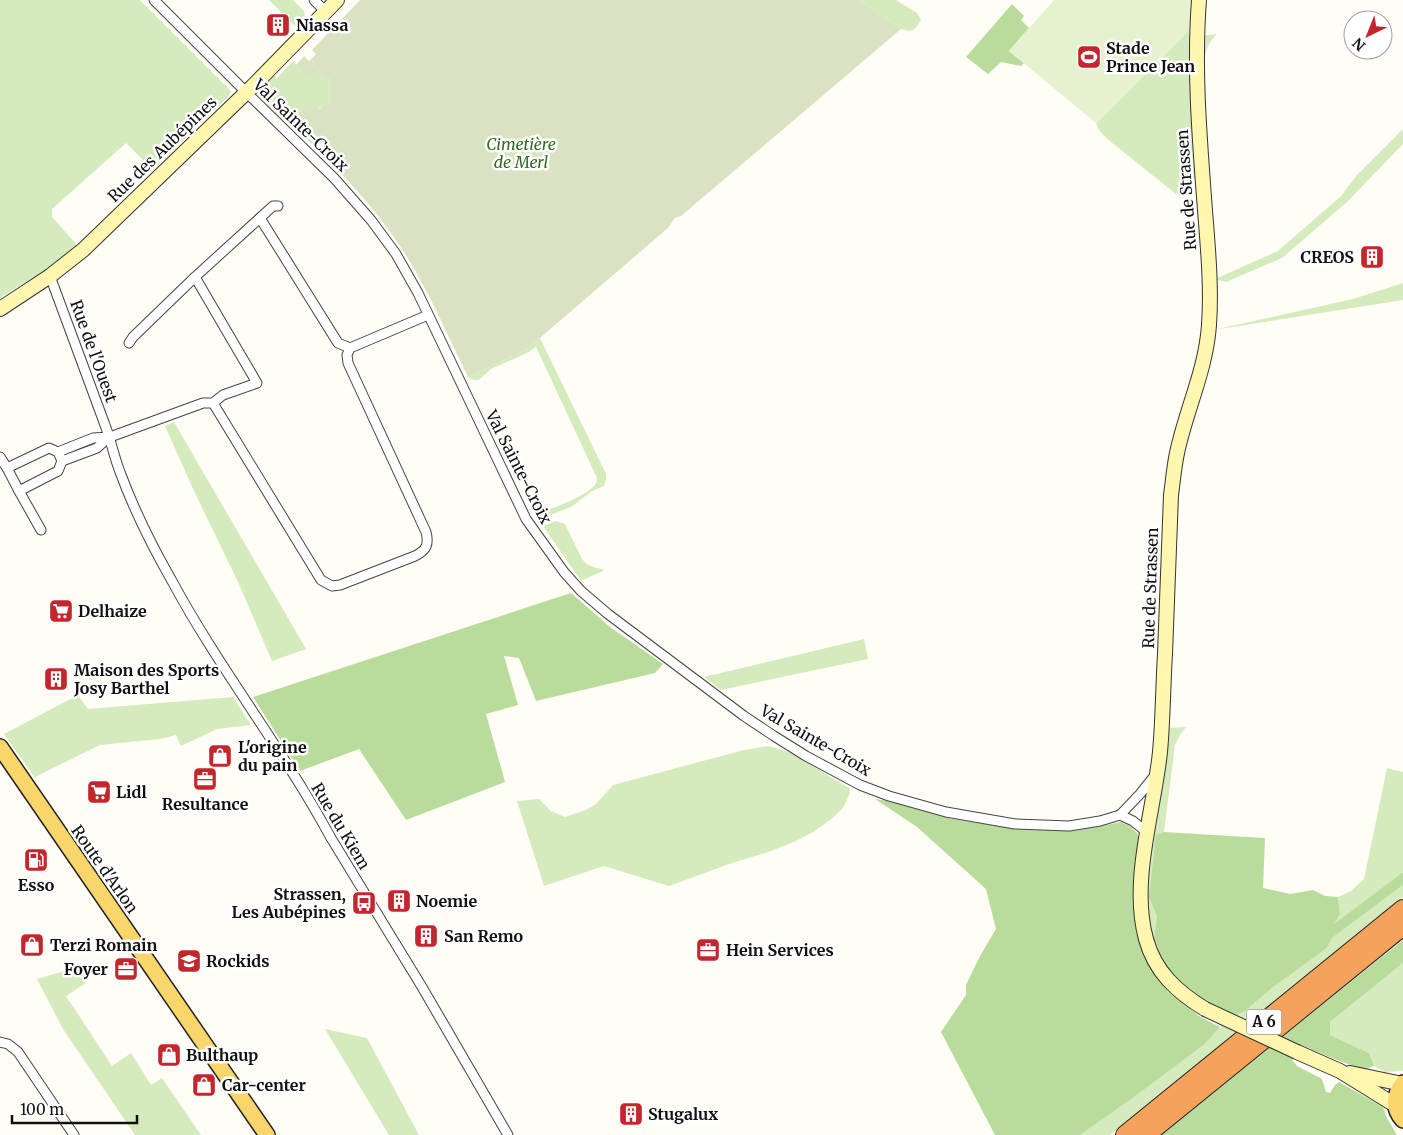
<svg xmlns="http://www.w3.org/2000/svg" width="1403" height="1135" font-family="Merriweather,serif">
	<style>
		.green { fill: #d5ebbd }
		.forest { fill: #b9dc9c }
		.cemetery { fill: #d9e3c4 }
		.pitch { fill: #e6f2cf }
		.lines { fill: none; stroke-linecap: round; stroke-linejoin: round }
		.street-casing { stroke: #444; stroke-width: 11 }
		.secondary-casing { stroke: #333; stroke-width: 16 }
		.primary-casing { stroke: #222; stroke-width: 18 }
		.highway-casing { stroke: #222; stroke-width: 20 }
		.street { stroke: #fff; stroke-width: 9 }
		.secondary { stroke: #fff6b0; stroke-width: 14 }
		.primary { stroke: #f9d66b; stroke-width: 15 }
		.highway { stroke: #f5a25d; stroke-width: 18 }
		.secondary-bridge-casing { stroke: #333; stroke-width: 16; stroke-linecap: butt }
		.secondary-bridge { stroke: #fff6b0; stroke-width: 14 }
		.labels { text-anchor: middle; stroke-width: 5; stroke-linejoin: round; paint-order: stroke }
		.shield { fill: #fff; stroke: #585858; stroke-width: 1 }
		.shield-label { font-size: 15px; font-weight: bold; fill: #111 }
		.poi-label { font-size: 16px; font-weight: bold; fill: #111; stroke: #fff; text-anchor: start }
		.street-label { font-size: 16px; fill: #111; stroke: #fff }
		.park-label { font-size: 16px; font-style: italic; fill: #2f6b1f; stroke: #fff }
	</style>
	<rect width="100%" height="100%" fill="#fffdf5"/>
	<g class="green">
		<path d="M 0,0 L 140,0 L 231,91 L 229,96 L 153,170 L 126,143 L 52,209 L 52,217 L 77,245 L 47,268 L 0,298 Z"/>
		<path d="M 269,0 L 293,0 L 304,11 L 305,18 L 296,27 Z"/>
		<path d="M 858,0 L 896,0 L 917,13 L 921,20 C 914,30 914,33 901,29 Z"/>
		<path d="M 1189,30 L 1189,35 L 1191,37 L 1217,34 C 1208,43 1206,50 1204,61 L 1207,164 L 1215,279 L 1278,251 L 1341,196 L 1357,175 L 1403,129 L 1403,144 L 1347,202 L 1282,258 L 1226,282 L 1214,279 L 1213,330 L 1353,299 L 1403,283 L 1403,300 L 1213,330 L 1203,289 L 1196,177 L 1176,194 L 1106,138 L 1099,130 L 1096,123 Z"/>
		<path d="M 293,61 L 304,74 L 318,71 L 329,76 L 330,104 C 319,109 309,111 297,116 L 323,141 L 316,148 L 297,130 L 295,130 C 282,121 260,108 256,92 L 272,74 L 277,78 Z"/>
		<path d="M 540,338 L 606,474 L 606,480 L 604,486 L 592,491 L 571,507 L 545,517 L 544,511 C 555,508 587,495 594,486 C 597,483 596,482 597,478 L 536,347 L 527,353 L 491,369 L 479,380 L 474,380 L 468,377 L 527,349 Z"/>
		<path d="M 174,422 L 306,649 L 272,661 L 239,584 L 194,491 L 165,426 Z"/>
		<path d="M 556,521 L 565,524 L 582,559 C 588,566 594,568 603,569 L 603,571 L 581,581 L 543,526 Z"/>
		<path d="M 864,639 L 868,659 L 721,690 L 704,677 Z"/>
		<path d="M 78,695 L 88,709 L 233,697 L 251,725 L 217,729 L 181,746 L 176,735 L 160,739 L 100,745 L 35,777 L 33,775 L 4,734 Z"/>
		<path d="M 1186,727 L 1180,735 L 1175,745 L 1164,832 L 1156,836 L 1157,916 L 1154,938 L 1161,954 L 1173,975 L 1191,991 L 1211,1003 L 1188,992 L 1167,971 L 1151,937 L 1145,894 L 1167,732 L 1169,728 Z"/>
		<path d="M 769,746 L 791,753 L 849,788 L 850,793 L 843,808 L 830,820 L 813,832 L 794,842 L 771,851 L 729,864 L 669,886 L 604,866 L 544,886 L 517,801 L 539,799 L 551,811 L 565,817 L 586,810 L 596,804 L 613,785 L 744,750 Z"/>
		<path d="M 1387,768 L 1403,772 L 1403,872 L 1333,925 L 1340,914 L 1338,897 L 1351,891 L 1364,879 Z"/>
		<path d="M 1403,885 L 1403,897 L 1110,1135 L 1080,1135 L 1130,1100 L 1205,1044 L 1220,1027 L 1235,1015 L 1244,1012 L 1272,988 L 1327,948 L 1332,938 Z"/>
		<path d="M 1403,963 L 1403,1070 L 1402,1071 L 1385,1072 L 1374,1066 L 1369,1053 L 1330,1035 L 1330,1022 Z"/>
		<path d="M 75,968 L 86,983 L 66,996 L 112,1066 L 131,1053 L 151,1085 L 162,1078 L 201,1135 L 135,1135 L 63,1029 L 37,979 Z"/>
		<path d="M 325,1029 L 367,1038 L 419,1135 L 389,1135 Z"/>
	</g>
	<g class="forest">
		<path d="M 1012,4 L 1024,16 L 1021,20 L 1029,28 L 1009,51 L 1024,63 L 1021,66 L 1001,62 L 988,74 L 966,57 Z"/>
		<path d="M 571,593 L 610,627 L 663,664 L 655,673 L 536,701 L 519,658 L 504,656 L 518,705 L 486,714 L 505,782 L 406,820 L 359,749 L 300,771 L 253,697 Z"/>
		<path d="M 875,799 L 889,801 L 952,819 L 1016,829 L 1079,830 L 1121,822 L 1130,826 L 1137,833 L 1139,840 L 1134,896 L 1136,929 L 1145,957 L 1168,992 L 1199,1016 L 1220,1027 L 1205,1044 L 1130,1100 L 1080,1135 L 995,1135 L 941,1032 L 966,995 L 966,985 L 980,956 L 996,929 L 986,889 L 917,827 Z"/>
		<path d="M 1164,832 L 1265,838 L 1263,888 L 1290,894 L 1313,890 L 1325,896 L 1338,897 L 1340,914 L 1334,924 L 1403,872 L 1403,885 L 1332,938 L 1327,948 L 1272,988 L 1244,1012 L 1235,1015 L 1211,1003 L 1191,991 L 1173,975 L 1161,954 L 1154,938 L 1157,916 L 1149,897 L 1156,835 Z"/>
		<path d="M 1403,940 L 1403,963 L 1330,1022 L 1330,1035 L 1369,1053 L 1374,1066 L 1364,1070 L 1332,1058 L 1303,1046 L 1292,1060 L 1297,1066 L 1322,1079 L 1326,1092 L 1330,1093 L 1335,1085 L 1339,1082 L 1383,1107 L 1387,1118 L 1397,1135 L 1160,1135 Z"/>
	</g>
	<path class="cemetery" d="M 360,0 L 858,0 L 901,29 L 681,216 L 675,218 L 668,228 L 527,349 L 468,377 C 447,334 428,289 402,249 C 379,214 352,184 323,155 L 323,151 L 328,146 L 297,116 L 307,105 L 311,109 L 313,107 L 320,109 L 325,104 L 330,103 L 329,76 L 324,76 L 319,71 L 317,73 L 304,74 L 296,65 L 304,56 L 309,61 L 316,54 L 312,50 Z"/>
	<path class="pitch" d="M 1054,0 L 1192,0 L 1189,30 L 1096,123 L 1009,51 Z"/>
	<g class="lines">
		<defs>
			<g id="street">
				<path d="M 154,0 L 246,92 L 334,178 L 371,220 L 396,254 L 418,293 L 526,519 L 564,572 L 581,591 L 608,614 L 744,716 L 774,736 L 806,756 L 860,785 L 889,796 L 946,812 L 1015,824 L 1069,826 L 1100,821 L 1120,815 L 1140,794 L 1156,774"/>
				<path d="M 314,0 L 325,11"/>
				<path d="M 260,218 L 338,343 L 350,348"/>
				<path d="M 50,276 C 68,326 87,375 105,425 C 111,440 114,457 120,472 C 134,510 152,546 172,581 C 220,670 283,749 331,838 L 422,987 L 508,1135"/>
				<path d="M 129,343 L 133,337 L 195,277 L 273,206 L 278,206"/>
				<path d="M 213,403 L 321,580 L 332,586 L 340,585 L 415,556 C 427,550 429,544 426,532 L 348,363 L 347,355 L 350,348 L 428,315"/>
				<path d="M 58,452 L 62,461 L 58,471 L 19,491 L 7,468 L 49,448 L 58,452 L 93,438 L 110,437 L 203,403 L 213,403 L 223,395 L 257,383 L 195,277"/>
				<path d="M 0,457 L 7,468"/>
				<path d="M 62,461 L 97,448 L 109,437"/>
				<path d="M 19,491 L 41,530"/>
				<path d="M 1120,815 L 1133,821 L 1148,833"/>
				<path d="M 0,1042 L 8,1044 L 18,1052 L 74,1135"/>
			</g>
			<g id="secondary">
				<path d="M 1199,0 C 1194,65 1199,131 1204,197 C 1207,239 1212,283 1209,325 C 1206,370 1186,410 1177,453 C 1174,467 1173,481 1171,495 C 1169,548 1167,601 1165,654 C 1163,686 1163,719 1160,752 C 1154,811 1130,881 1146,939 C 1155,972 1177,992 1205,1009"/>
				<path d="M 0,309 L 50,276 L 83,250 L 253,86 L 337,0"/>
				<path d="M 1297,1052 L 1340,1071 L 1395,1105"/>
				<path d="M 1350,1073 L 1402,1084"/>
			</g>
			<g id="primary">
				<path d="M 0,747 L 267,1135"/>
				<path d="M 1403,1083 C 1394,1095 1392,1108 1403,1120"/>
			</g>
			<g id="highway">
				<path d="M 1125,1135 L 1403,909"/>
				<path d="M 1146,1135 L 1403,926"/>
			</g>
		</defs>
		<use href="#street" class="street-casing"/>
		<use href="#secondary" class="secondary-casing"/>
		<use href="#primary" class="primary-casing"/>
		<use href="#highway" class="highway-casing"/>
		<use href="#street" class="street"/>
		<use href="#secondary" class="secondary"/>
		<use href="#primary" class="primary"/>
		<use href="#highway" class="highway"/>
		<defs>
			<path id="secondary-bridge" d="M 1205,1009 L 1297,1052"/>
		</defs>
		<use href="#secondary-bridge" class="secondary-bridge-casing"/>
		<use href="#secondary-bridge" class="secondary-bridge"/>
	</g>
	<defs>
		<symbol id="building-square" viewBox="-11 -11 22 22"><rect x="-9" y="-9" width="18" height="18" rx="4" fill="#c4262e" stroke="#fff"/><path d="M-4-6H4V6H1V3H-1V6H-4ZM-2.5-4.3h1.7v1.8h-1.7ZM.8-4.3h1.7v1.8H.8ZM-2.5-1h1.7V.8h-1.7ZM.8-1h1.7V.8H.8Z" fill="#fff"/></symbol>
		<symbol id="stadium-square" viewBox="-11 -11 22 22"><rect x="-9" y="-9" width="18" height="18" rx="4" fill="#c4262e" stroke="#fff"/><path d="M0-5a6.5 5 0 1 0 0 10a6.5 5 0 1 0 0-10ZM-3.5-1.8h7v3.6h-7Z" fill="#fff"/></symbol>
		<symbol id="supermarket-square" viewBox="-11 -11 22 22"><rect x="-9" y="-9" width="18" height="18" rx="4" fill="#c4262e" stroke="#fff"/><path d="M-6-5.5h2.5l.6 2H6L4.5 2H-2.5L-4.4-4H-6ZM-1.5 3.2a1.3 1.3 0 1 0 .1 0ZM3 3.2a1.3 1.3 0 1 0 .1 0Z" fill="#fff"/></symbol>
		<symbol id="shop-square" viewBox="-11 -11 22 22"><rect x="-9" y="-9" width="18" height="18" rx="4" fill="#c4262e" stroke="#fff"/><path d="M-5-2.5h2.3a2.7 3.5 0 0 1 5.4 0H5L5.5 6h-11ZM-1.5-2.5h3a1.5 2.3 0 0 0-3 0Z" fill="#fff"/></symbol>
		<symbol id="office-square" viewBox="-11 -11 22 22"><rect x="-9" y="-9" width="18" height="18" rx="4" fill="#c4262e" stroke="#fff"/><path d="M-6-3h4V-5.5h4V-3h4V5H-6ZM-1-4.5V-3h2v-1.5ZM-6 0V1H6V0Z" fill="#fff"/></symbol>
		<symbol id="fuel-square" viewBox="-11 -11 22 22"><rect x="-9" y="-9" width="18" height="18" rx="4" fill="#c4262e" stroke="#fff"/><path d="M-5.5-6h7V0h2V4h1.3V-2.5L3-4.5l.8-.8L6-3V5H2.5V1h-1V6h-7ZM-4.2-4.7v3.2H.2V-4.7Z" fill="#fff"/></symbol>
		<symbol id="bus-square" viewBox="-11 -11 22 22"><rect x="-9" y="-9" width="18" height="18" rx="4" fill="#c4262e" stroke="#fff"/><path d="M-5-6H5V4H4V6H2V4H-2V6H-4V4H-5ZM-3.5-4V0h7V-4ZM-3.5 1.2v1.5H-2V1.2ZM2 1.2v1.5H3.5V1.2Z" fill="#fff"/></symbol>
		<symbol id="school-square" viewBox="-11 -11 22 22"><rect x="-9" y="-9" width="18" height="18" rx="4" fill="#c4262e" stroke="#fff"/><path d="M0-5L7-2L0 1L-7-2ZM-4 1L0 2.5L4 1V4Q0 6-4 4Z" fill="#fff"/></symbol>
	</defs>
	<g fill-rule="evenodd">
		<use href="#building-square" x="264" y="11" width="28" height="28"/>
		<use href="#stadium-square" x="1075" y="43" width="28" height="28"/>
		<use href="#building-square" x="1358" y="243" width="28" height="28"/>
		<use href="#supermarket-square" x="47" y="597" width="28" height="28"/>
		<use href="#building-square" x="42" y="665" width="28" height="28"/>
		<use href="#shop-square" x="206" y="742" width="28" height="28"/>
		<use href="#office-square" x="191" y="765" width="28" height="28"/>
		<use href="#supermarket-square" x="85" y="778" width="28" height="28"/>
		<use href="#fuel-square" x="22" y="846" width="28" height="28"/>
		<use href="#building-square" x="385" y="887" width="28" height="28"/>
		<use href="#bus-square" x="350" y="889" width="28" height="28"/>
		<use href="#building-square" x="412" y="922" width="28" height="28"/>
		<use href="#shop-square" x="18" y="931" width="28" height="28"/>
		<use href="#office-square" x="694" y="936" width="28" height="28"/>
		<use href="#school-square" x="175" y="947" width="28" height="28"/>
		<use href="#office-square" x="112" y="955" width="28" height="28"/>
		<use href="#shop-square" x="155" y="1041" width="28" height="28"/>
		<use href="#shop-square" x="190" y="1071" width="28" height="28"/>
		<use href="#building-square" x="617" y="1100" width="28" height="28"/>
	</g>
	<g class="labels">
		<rect class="shield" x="1246.5" y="1009.5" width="35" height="25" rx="4"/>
		<g class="shield-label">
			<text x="1264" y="1027">A 6</text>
		</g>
		<g class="poi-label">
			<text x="296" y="31">Niassa</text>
			<text x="1106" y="54">Stade<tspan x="1106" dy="18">Prince Jean</tspan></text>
			<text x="1354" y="263" text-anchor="end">CREOS</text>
			<text x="78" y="617">Delhaize</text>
			<text x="74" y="676">Maison des Sports<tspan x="74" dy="18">Josy Barthel</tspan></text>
			<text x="238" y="753">L'origine<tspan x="238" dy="18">du pain</tspan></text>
			<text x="116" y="798">Lidl</text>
			<text x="205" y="810" text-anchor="middle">Resultance</text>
			<text x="36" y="891" text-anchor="middle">Esso</text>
			<text x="346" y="900" text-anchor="end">Strassen,<tspan x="346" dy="18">Les Aubépines</tspan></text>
			<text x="416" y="907">Noemie</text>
			<text x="444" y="942">San Remo</text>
			<text x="50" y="951">Terzi Romain</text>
			<text x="726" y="956">Hein Services</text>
			<text x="206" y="967">Rockids</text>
			<text x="108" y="975" text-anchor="end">Foyer</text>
			<text x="186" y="1061">Bulthaup</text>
			<text x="222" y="1091">Car-center</text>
			<text x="648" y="1120">Stugalux</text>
		</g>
		<g class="street-label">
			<text transform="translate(301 125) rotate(44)" y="6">Val Sainte-Croix</text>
			<text transform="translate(162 149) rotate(-44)" y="6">Rue des Aubépines</text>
			<text transform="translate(1186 190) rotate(-94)" y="6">Rue de Strassen</text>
			<text transform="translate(94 351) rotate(70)" y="6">Rue de l'Ouest</text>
			<text transform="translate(519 467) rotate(63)" y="6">Val Sainte-Croix</text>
			<text transform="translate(1150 588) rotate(-88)" y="6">Rue de Strassen</text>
			<text transform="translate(816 740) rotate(30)" y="6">Val Sainte-Croix</text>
			<text transform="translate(341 826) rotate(59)" y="6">Rue du Kiem</text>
			<text transform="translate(105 869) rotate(55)" y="6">Route d'Arlon</text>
		</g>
		<g class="park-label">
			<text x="521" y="150">Cimetière<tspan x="521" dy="18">de Merl</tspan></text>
		</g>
	</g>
	<g transform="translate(1368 35) rotate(223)"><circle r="24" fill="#ffffff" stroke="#a0a0a0"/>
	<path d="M0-4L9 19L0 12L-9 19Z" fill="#c4262e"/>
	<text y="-8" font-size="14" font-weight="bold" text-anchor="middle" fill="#111111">N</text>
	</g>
	<path d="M12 1115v8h125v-8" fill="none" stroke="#111111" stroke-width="2.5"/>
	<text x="20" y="1115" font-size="15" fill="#111111" stroke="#ffffff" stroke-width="4" paint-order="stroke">100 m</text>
</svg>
